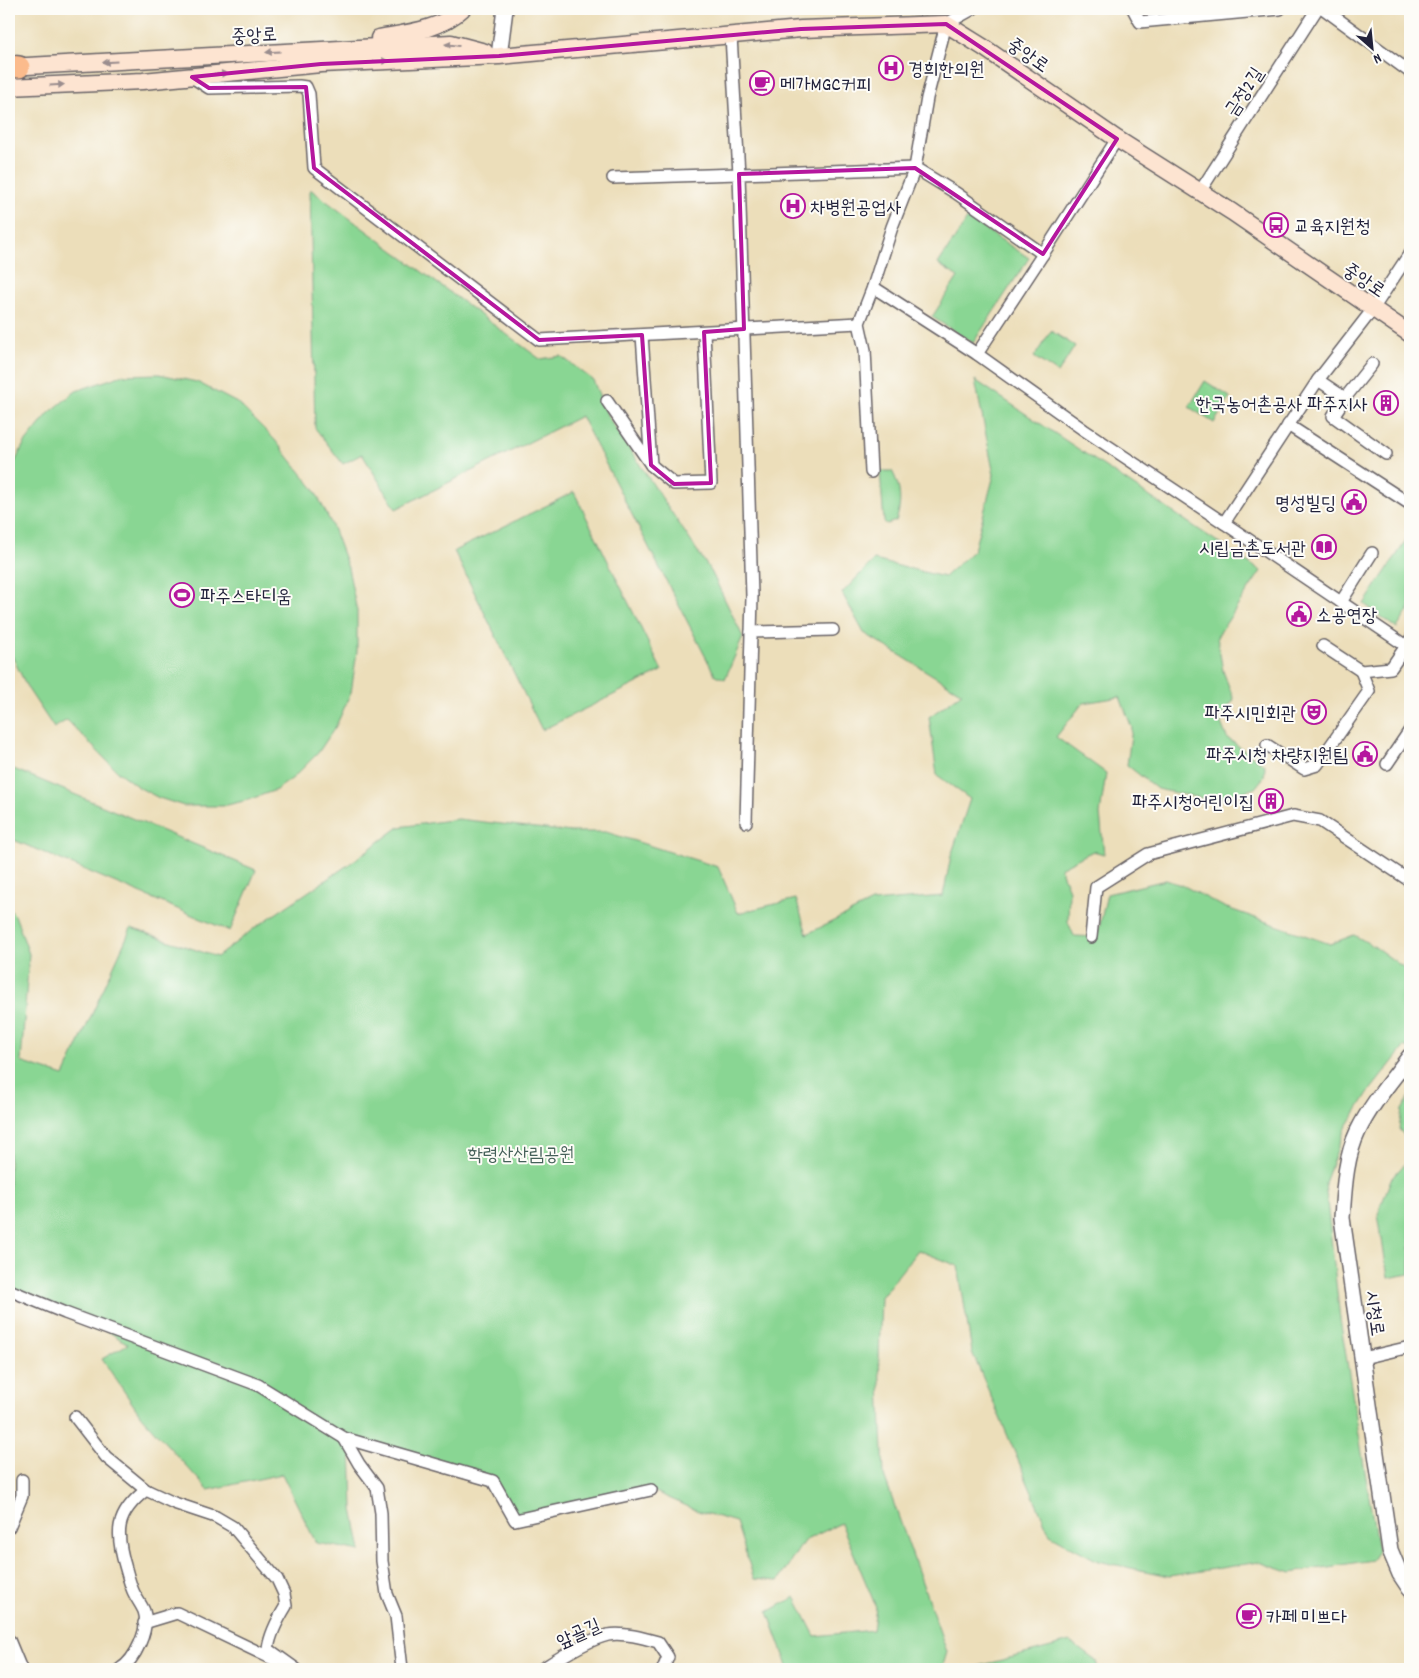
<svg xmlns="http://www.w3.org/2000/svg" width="1419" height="1678" font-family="Dekko,'Poor Story',sans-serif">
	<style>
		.green { fill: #89d693; stroke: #567c67 }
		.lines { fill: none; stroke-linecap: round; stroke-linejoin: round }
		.minor-casing { stroke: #696467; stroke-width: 14 }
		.tertiary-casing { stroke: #696467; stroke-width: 18 }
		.secondary-casing { stroke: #696467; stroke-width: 19 }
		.motorway-casing { stroke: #696467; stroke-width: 24 }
		.minor { stroke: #fff; stroke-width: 11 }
		.tertiary { stroke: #fff; stroke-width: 15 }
		.secondary { stroke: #fde4d1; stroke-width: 16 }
		.motorway { stroke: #fbbb8c; stroke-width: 21 }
		.oneway { fill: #9a8d8e }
		.marked { fill: none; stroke: #b5179e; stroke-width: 4; stroke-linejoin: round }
		.labels { text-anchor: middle; stroke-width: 4; stroke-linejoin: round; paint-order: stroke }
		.street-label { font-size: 19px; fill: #22223b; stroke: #fdfcf7 }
		.poi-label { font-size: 19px; fill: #22223b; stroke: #fdfcf7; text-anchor: start }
		.park-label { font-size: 19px; fill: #46615a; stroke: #fdfcf7 }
	</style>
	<rect width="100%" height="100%" fill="#fdfcf7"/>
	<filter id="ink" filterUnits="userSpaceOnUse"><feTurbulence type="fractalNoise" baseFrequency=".02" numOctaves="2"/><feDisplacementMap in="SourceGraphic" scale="10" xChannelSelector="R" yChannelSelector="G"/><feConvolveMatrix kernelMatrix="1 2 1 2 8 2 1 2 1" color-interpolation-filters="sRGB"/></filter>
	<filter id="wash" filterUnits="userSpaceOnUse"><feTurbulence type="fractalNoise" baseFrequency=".0096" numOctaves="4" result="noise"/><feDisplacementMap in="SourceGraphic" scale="20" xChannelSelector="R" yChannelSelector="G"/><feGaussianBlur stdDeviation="1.12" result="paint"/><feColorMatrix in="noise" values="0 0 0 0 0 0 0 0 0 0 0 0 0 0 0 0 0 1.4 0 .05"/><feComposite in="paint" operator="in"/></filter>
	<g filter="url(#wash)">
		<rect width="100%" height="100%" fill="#ecdeba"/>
		<g class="green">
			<path d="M 310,189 L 540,359 L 561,356 L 593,380 L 608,417 L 712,573 L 743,637 L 725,679 L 715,675 L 581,416 L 396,509 L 362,454 L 343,464 L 315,428 Z"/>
			<path d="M 968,218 L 1029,258 L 973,343 L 932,317 L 958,277 L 938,264 Z"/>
			<path d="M 1051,331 L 1075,346 L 1058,373 L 1034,357 Z"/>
			<path d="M 159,374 L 197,382 L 239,404 L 274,439 L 314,489 L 332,525 L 348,568 L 357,611 L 357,651 L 351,693 L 336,726 L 318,753 L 293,778 L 276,790 L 248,800 L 223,806 L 184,806 L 159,798 L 138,787 L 117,771 L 67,720 L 54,728 L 28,689 L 12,656 L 9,646 L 9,601 L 11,600 L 9,589 L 9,479 L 12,468 L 24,444 L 49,413 L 76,391 L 123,375 Z"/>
			<path d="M 975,380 L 1261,571 L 1217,637 L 1223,671 L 1234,700 L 1219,718 L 1227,738 L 1265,765 L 1264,777 L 1255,788 L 1223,798 L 1201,798 L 1157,789 L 1127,765 L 1132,728 L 1120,697 L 1083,703 L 1056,737 L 1106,773 L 1100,814 L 1104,854 L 1093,851 L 1060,868 L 1069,890 L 1068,922 L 1074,936 L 1097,937 L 1107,894 L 1166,880 L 1184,886 L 1224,907 L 1330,944 L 1354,935 L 1375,947 L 1410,972 L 1410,1049 L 1405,1046 L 1368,1093 L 1344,1131 L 1325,1183 L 1340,1319 L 1378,1551 L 1372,1560 L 1291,1573 L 1259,1562 L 1169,1576 L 1098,1561 L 1050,1535 L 972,1352 L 958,1266 L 918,1250 L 881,1297 L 879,1359 L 884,1476 L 947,1652 L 942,1669 L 789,1669 L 768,1612 L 795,1597 L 815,1636 L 873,1630 L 876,1607 L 841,1523 L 804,1541 L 778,1581 L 754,1579 L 736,1522 L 698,1511 L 651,1490 L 515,1520 L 507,1519 L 493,1480 L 351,1445 L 353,1509 L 361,1551 L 316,1543 L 282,1474 L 208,1490 L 141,1416 L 102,1359 L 128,1344 L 106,1330 L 9,1290 L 9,909 L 15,915 L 29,954 L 21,1062 L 64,1076 L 131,928 L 217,957 L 256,927 L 348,865 L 399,827 L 458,819 L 571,832 L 606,832 L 718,867 L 738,913 L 796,899 L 807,934 L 872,902 L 943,896 L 951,856 L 970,799 L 937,775 L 929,717 L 962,693 L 864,633 L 842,593 L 874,560 L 944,577 L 974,550 L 994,475 Z"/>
			<path d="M 1205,381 L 1230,397 L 1214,423 L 1189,407 Z"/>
			<path d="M 880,471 L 892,471 C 901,487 902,504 896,521 L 887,524 L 884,522 Z"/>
			<path d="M 574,492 L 662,671 L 542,730 L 454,551 Z"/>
			<path d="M 1410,535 L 1410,608 L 1397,628 L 1364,604 Z"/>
			<path d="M 9,767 L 256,870 L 230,931 L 9,838 Z"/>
			<path d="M 1410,1096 L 1410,1143 L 1399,1129 L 1402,1110 Z"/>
			<path d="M 1410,1158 L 1410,1274 L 1388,1278 L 1378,1214 L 1391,1179 Z"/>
			<path d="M 1070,1642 L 1096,1661 L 1098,1669 L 968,1669 Z"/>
		</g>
	</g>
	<g filter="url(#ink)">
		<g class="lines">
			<defs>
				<g id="minor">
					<path d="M 1133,9 L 1140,22 L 1280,9"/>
					<path d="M 1324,9 L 1410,72"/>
					<path d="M 192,77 L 209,88 L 299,86 L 306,87 L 309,94 L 314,168 L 539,340 L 859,323"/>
					<path d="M 613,178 L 739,174 L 731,36"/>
					<path d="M 1199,193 L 1317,9"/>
					<path d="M 873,287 L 977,354 L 1084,430 L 1224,523 L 1318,380 L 1373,309 L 1410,253"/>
					<path d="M 642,335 L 651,465"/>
					<path d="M 977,354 L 1043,254"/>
					<path d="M 1318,380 L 1345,398 L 1372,364"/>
					<path d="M 1345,398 L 1333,416 L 1386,454"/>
					<path d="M 607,401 L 651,465 L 674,484 L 711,483 L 704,332"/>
					<path d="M 1288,425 L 1410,504"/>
					<path d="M 871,472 L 865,350 L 859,323 L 873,287 L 892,227 L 915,168 L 927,98 L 946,24 L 973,9"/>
					<path d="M 1224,523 L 1406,646"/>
					<path d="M 1341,602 L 1372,553"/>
					<path d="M 751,632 L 833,630"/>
					<path d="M 1323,646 L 1361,671 L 1391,668 L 1410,640"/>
					<path d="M 1267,745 L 1304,769 L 1317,765 L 1369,691 L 1361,671"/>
					<path d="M 1387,764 L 1410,730"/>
					<path d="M 746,822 L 752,596 L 739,174 L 915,168 L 956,193 L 1043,254 L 1117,139"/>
					<path d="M 1091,937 L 1096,887 L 1148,854 L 1293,816 L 1320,821 L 1410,881"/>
					<path d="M 9,1290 L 65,1313 L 258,1385 L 344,1438 L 493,1481 L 515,1520 L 651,1490"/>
					<path d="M 1363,1358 L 1410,1347"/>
					<path d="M 75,1417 L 106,1457 L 146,1490"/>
					<path d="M 344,1438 L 359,1464 L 377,1488 L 381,1513 L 382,1561 L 387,1594 L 396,1616 L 402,1669"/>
					<path d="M 9,1527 L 22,1496 L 22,1480"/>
					<path d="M 144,1623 L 177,1613 L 275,1660"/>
					<path d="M 9,1640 L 21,1669"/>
					<path d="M 120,1669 C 135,1660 150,1629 144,1611 C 141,1604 136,1598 133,1591 C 130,1584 128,1576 126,1569 C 115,1533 115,1514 146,1490 L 174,1503 L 216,1517 L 233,1527 L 277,1579 L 284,1594 L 286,1606 C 278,1619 270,1634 268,1649 L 296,1669"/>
					<path d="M 542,1669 C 559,1658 589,1639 608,1635 C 623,1632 644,1638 658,1642 L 668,1657 L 663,1669"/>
				</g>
				<g id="tertiary">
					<path d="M 499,56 L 505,9"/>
					<path d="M 1410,1056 C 1392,1080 1371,1104 1358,1131 C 1345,1158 1344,1190 1342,1218 L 1390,1550 L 1400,1574 L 1410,1589"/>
				</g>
				<g id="secondary">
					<path d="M 379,38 C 407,33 440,30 462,9"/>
					<path d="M 9,67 L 451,43 L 485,52"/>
					<path d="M 9,87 L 143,81 L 321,64 L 499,56 L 801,29 L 946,24 L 983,47 L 1117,139 L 1232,212 L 1410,334"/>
				</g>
				<path id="motorway" d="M 9,66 L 19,67"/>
			</defs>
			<use href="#minor" class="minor-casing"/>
			<use href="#tertiary" class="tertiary-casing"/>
			<use href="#secondary" class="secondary-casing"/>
			<use href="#motorway" class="motorway-casing"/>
			<use href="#minor" class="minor"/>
			<use href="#tertiary" class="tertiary"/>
			<use href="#secondary" class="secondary"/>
			<use href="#motorway" class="motorway"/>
		</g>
		<defs><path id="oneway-solid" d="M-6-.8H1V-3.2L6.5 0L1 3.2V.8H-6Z" transform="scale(1.25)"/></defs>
		<g class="oneway">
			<use href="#oneway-solid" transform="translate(452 45) rotate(-173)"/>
			<use href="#oneway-solid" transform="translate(273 52) rotate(177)"/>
			<use href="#oneway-solid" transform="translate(381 61) rotate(-2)"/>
			<use href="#oneway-solid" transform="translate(110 62) rotate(177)"/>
			<use href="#oneway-solid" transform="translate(220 74) rotate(-6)"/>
			<use href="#oneway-solid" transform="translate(57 85) rotate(-3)"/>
		</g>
	</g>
	<path class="marked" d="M 946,24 L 1117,139 L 1043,254 L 915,168 L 739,174 L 744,329 L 704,332 L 711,483 L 674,484 L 651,465 L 642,335 L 539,340 L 314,168 L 306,87 L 209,88 L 192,77 L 321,64 L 499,56 L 801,29 Z"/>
	<defs>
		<symbol id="hospital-ring" viewBox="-11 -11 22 22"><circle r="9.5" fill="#fdfcf7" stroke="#b5179e" stroke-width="1.5"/><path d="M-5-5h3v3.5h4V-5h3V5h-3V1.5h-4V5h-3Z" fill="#b5179e"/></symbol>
		<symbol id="cafe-ring" viewBox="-11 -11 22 22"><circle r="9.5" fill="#fdfcf7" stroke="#b5179e" stroke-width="1.5"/><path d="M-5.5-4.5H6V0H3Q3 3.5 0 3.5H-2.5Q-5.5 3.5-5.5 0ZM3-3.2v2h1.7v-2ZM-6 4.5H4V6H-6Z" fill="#b5179e"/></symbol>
		<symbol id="bus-ring" viewBox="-11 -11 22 22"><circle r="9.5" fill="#fdfcf7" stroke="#b5179e" stroke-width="1.5"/><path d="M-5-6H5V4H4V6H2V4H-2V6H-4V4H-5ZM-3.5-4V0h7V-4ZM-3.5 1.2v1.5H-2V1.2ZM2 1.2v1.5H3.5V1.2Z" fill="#b5179e"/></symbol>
		<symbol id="building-ring" viewBox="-11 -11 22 22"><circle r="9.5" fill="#fdfcf7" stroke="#b5179e" stroke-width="1.5"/><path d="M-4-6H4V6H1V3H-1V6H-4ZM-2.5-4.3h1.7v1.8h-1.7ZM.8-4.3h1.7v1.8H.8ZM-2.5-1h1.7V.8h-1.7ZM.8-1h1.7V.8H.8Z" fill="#b5179e"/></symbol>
		<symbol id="civic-ring" viewBox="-11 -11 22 22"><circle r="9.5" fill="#fdfcf7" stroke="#b5179e" stroke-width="1.5"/><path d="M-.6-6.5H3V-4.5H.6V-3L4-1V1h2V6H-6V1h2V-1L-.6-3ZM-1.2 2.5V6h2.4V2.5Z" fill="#b5179e"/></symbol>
		<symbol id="library-ring" viewBox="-11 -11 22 22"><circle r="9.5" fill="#fdfcf7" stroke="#b5179e" stroke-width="1.5"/><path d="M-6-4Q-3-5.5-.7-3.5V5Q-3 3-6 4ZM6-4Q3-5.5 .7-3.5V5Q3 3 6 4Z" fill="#b5179e"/></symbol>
		<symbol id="stadium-ring" viewBox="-11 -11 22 22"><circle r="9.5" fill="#fdfcf7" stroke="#b5179e" stroke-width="1.5"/><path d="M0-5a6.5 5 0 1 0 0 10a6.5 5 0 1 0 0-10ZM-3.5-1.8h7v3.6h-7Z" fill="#b5179e"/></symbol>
		<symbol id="theatre-ring" viewBox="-11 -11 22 22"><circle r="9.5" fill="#fdfcf7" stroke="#b5179e" stroke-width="1.5"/><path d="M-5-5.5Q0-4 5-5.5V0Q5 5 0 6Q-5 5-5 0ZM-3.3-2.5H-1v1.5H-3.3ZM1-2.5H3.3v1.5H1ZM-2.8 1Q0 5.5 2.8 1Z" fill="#b5179e"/></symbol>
	</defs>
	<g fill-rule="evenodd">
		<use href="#hospital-ring" x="877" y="54" width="28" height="28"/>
		<use href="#cafe-ring" x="748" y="69" width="28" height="28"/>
		<use href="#hospital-ring" x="779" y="192" width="28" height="28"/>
		<use href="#bus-ring" x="1262" y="211" width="28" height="28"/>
		<use href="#building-ring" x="1372" y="389" width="28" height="28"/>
		<use href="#civic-ring" x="1340" y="488" width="28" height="28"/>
		<use href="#library-ring" x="1310" y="533" width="28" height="28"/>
		<use href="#stadium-ring" x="168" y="581" width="28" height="28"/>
		<use href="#civic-ring" x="1285" y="600" width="28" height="28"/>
		<use href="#theatre-ring" x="1300" y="698" width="28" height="28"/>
		<use href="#civic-ring" x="1351" y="740" width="28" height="28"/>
		<use href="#building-ring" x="1257" y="787" width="28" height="28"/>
		<use href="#cafe-ring" x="1235" y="1602" width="28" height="28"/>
	</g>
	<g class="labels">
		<g class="street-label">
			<text transform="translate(254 34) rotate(-3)" y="7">중앙로</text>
			<text transform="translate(1029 54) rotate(35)" y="7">중앙로</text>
			<text transform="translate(1243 91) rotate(-57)" y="7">금정2길</text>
			<text transform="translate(1365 279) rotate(34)" y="7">중앙로</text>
			<text transform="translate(1376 1313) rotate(82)" y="7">시청로</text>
			<text transform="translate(578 1632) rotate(-24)" y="7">앞골길</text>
		</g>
		<g class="poi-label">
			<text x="908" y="75">경희한의원</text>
			<text x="780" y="90">메가MGC커피</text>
			<text x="810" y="213">차병원공업사</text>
			<text x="1294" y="232">교육지원청</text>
			<text x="1368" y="410" text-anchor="end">한국농어촌공사 파주지사</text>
			<text x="1336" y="509" text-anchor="end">명성빌딩</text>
			<text x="1306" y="554" text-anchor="end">시립금촌도서관</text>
			<text x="200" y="602">파주스타디움</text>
			<text x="1316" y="621">소공연장</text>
			<text x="1296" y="719" text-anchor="end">파주시민회관</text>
			<text x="1348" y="761" text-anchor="end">파주시청 차량지원팀</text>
			<text x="1254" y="808" text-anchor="end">파주시청어린이집</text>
			<text x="1266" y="1623">카페 미쁘다</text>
		</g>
		<g class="park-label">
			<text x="521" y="1160">학령산산림공원</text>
		</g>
	</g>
	<rect width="1419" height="1678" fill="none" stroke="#fdfcf7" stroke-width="30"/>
	<g transform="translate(1372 48) rotate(153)" stroke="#fdfcf7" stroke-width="4" paint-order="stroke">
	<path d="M0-4L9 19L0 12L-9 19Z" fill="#22223b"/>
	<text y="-8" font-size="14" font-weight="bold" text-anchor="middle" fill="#22223b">N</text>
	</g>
</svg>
